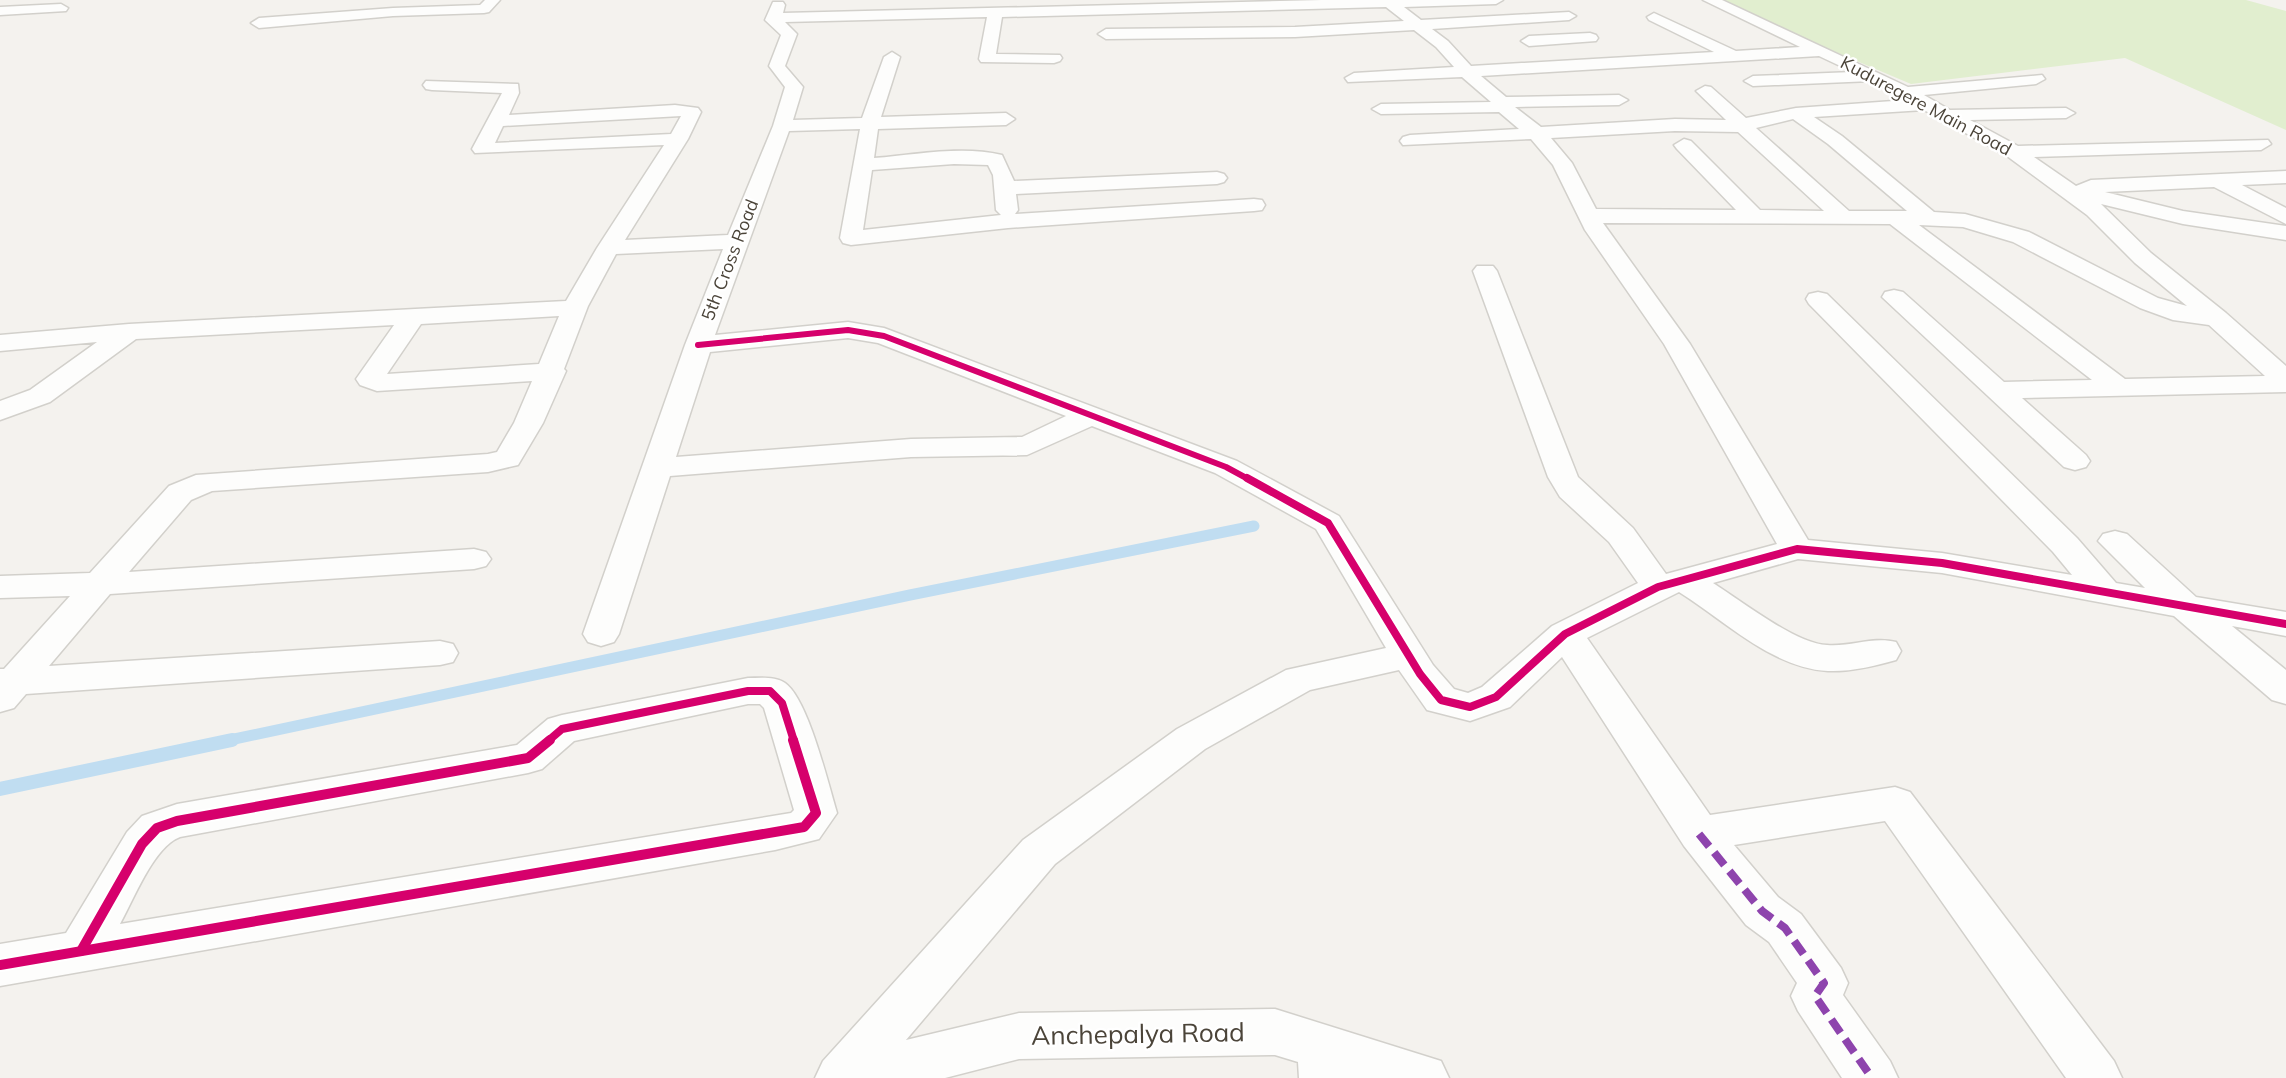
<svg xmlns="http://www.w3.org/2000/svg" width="2286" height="1078" font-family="Mulish,sans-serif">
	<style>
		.green { fill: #e1eecf }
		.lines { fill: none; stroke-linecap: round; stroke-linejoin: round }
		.stream-far1 { stroke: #c0ddf1; stroke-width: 11 }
		.stream { stroke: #c0ddf1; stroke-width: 14 }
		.minor-casing { stroke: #d2d0cb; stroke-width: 3 }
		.minor { fill: #fdfdfc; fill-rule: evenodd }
		.quiet { stroke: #8e44ad; stroke-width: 8; stroke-dasharray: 16 8; stroke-linecap: butt }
		.cycleway-far2-casing { stroke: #fff; stroke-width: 9 }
		.cycleway-far1-casing { stroke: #fff; stroke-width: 12 }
		.cycleway-casing { stroke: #fff; stroke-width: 14 }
		.cycleway-far2 { stroke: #d6006c; stroke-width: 6 }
		.cycleway-far1 { stroke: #d6006c; stroke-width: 8 }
		.cycleway { stroke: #d6006c; stroke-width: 10 }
		.labels { text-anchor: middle; stroke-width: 5; stroke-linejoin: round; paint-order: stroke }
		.far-street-label { font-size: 18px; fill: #4b4439; stroke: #fff }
		.near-street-label { font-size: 26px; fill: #4b4439; stroke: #fff }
	</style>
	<rect width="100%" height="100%" fill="#f4f2ee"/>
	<path class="green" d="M 1712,0 L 2246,0 L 2286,11 L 2286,130 L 2125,58 L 1911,84 Z"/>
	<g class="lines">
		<path class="stream-far1" d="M 225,741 L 910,595 L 1254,526"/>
		<path class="stream" d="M 0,789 L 232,740"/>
		<defs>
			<g id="minor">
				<path d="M 485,0 L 500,0 L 489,12 L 484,13 L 393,16 L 259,28 L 251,23 L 259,18 L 393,8 L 480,5 Z"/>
				<path d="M 1322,0 L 1503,0 L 1496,4 L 1404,7 L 1421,20 L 1569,12 L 1576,16 L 1569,20 L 1432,29 L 1448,41 L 1471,66 L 1714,52 L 1649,20 L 1647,17 L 1654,13 L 1736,51 L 1800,47 L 1703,0 L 1722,0 L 1908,87 L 2042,75 L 2045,79 L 2036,84 L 1924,95 L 1950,110 L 2066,108 L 2075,113 L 2066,118 L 1970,120 L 2018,146 L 2268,140 L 2271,144 L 2261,150 L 2034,157 L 2076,186 L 2091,180 L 2286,171 L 2286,183 L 2242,185 L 2286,208 L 2286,224 L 2214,187 L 2105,192 L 2183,211 L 2286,226 L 2286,240 L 2183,224 L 2101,204 L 2151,253 L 2226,313 L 2286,366 L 2286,392 L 2022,398 L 2086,455 L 2090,461 L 2086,467 L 2075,470 L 2064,467 L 1882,297 L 1885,292 L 1894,290 L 1903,292 L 2004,382 L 2092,380 L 1890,224 L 1603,223 L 1690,344 L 1808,540 L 1942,553 L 2072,575 L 2053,552 L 1809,304 L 1806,299 L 1809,294 L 1818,292 L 1827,294 L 2077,538 L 2116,583 L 2145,588 L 2098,541 L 2103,534 L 2115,531 L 2127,534 L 2196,597 L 2286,612 L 2286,636 L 2232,626 L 2286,670 L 2286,704 L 2272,700 L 2174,616 L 1942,573 L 1798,559 L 1713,583 C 1740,600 1796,644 1827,645 C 1851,647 1873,636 1896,642 L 1901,651 L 1896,660 C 1875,666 1850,672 1828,671 C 1772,668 1724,620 1679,592 L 1587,638 L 1710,815 L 1895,787 L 1910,792 L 2114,1061 L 2122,1078 L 2066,1078 L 1885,821 L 1734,845 L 1778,897 L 1801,914 L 1841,968 L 1848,983 L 1843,995 L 1890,1061 L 1898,1078 L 1842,1078 L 1798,1011 L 1791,996 L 1797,983 L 1769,942 L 1746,925 L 1684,846 L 1562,657 L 1510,707 L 1470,721 L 1427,710 L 1399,670 L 1310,690 L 1205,749 L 1055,864 L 906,1040 L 1019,1013 L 1275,1009 L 1441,1061 L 1449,1078 L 1299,1078 L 1298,1062 L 1275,1055 L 1019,1059 L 945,1078 L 815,1078 L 823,1061 L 1023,840 L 1177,729 L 1286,670 L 1386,648 L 1316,529 L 1215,473 L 1092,426 L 1027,455 L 911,457 L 670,476 L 619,634 L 614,642 L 601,646 L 588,642 L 583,634 L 685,345 L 723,249 L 616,254 L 588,306 L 564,369 L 566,371 L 543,423 L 518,465 L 488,472 L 212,491 L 191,500 L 129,572 L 474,549 L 486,552 L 491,559 L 486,566 L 474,569 L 110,594 L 49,666 L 440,641 L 453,644 L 458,653 L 453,662 L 440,665 L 26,694 L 14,708 L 0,712 L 0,669 L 4,669 L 70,596 L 0,598 L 0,576 L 90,573 L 169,486 L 196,475 L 488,454 L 497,452 L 514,423 L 532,381 L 377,391 L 360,385 L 356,379 L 394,325 L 136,339 L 50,402 L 0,420 L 0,401 L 30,390 L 97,342 L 0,351 L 0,335 L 129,324 L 566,301 L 597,248 L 664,145 L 475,153 L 472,149 L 502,93 L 432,90 L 426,89 L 423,85 L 426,81 L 518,84 L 519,93 L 509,115 L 675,105 L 698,108 L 701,112 L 688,139 L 625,240 L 728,235 L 773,126 L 785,87 L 769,66 L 781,35 L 765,20 L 773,2 L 783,2 L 785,5 L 783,13 ZM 1386,7 L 1404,21 L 1295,27 L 1106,29 L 1098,34 L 1106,39 L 1295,37 L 1414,30 L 1436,47 L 1454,67 L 1354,73 L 1345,78 L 1348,82 L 1462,77 L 1491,102 L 1381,104 L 1372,109 L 1381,114 L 1499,112 L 1519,129 L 1410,135 L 1403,137 L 1400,141 L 1403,145 L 1531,139 L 1553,165 L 1585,230 L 1664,344 L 1777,544 L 1666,574 L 1633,528 L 1578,477 L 1497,271 L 1493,266 L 1477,266 L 1473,271 L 1548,477 L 1560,497 L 1609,542 L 1638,583 L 1552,626 L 1482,687 L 1468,693 L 1454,689 L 1433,665 L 1339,516 L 1237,461 L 884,328 L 848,322 L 715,335 L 789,131 L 860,129 L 840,238 L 843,243 L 851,245 L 1008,228 L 1254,211 L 1262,210 L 1265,205 L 1262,200 L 1254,199 L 1015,214 L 1018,210 L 1016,194 L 1217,184 L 1224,182 L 1227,178 L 1224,174 L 1217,172 L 1014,181 L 1002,155 C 962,145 914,155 874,158 L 878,129 L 1006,125 L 1015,119 L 1006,113 L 881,117 L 900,57 L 892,52 L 884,57 L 862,118 L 793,120 L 803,87 L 785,66 L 797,34 L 785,22 L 987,17 L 979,59 L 981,62 L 1054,63 L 1060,61 L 1062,58 L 1060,55 L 996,54 L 1002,17 ZM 1819,56 L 1853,72 L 1753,76 L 1744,81 L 1753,86 L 1872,81 L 1907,100 L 1796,108 L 1746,118 L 1711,87 L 1705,86 L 1696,91 L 1726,120 L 1675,119 L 1541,127 L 1515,107 L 1619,105 L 1628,100 L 1619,95 L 1506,97 L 1481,76 ZM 1924,110 L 2007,156 L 2087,215 L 2135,263 L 2187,306 L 2158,298 L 2029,232 L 1965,214 L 1934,212 L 1842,136 L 1814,117 ZM 681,116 L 671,134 L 495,143 L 503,126 ZM 1793,119 L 1828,144 L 1907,211 L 1849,211 L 1756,128 ZM 1675,131 L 1738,132 L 1824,211 L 1760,210 L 1691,141 L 1684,139 L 1674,145 L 1677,149 L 1736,210 L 1596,209 L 1572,163 L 1551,138 ZM 954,164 L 988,165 L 993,175 L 996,210 L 1001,215 L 863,230 L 872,170 ZM 1919,225 L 1963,227 L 2013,242 L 2140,308 L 2173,320 L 2209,325 L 2265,376 L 2125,379 ZM 559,316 L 539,364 L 387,374 L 421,324 ZM 848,338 L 878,343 L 1066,416 L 1022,437 L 911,439 L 676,457 L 710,352 Z"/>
				<path d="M 61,4 L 68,8 L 66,11 L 0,15 L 0,7 Z"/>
				<path d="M 1590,33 L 1596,35 L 1598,38 L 1596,41 L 1529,46 L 1521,41 L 1529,36 Z"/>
				<path d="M 748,678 C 760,678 775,676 785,683 C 808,699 828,783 837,813 L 819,839 L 775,850 L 0,986 L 0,944 L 66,933 L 127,832 L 142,816 L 177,804 L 517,745 L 548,719 L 562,715 ZM 748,704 L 760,704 L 764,708 L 794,810 L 791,813 L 120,924 C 133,901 154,846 180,837 L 528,773 L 542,769 L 574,741 Z"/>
			</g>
		</defs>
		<use href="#minor" class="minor-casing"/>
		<use href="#minor" class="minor"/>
		<path class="quiet" d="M 1699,834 L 1762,911 L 1785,928 L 1824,983 L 1815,996 L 1872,1078"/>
		<defs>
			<path id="cycleway-far2" d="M 698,345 L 848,330 L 884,336 L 1226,467 L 1250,480"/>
			<g id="cycleway-far1">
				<path d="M 1247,478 L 1328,523 L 1420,674 L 1441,700 L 1470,707 L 1496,697 L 1565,634 L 1658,587 L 1797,549 L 1942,563 L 2286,624"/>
				<path d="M 548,741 L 562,729 L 748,691 L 770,691 L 782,703 L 794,741"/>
			</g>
			<g id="cycleway">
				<path d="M 81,951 L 142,844 L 157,828 L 177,821 L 528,758 L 550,740"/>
				<path d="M 0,965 L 804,827 L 816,813 L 793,740"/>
			</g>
		</defs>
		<use href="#cycleway-far2" class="cycleway-far2-casing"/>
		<use href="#cycleway-far1" class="cycleway-far1-casing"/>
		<use href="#cycleway" class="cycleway-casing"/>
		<use href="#cycleway-far2" class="cycleway-far2"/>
		<use href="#cycleway-far1" class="cycleway-far1"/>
		<use href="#cycleway" class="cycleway"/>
	</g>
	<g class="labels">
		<g class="far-street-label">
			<text transform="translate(1926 106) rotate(28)" y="6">Kuduregere Main Road</text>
			<text transform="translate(730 260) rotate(-69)" y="6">5th Cross Road</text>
		</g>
		<g class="near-street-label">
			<text transform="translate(1138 1034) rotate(-1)" y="9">Anchepalya Road</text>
		</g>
	</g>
</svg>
